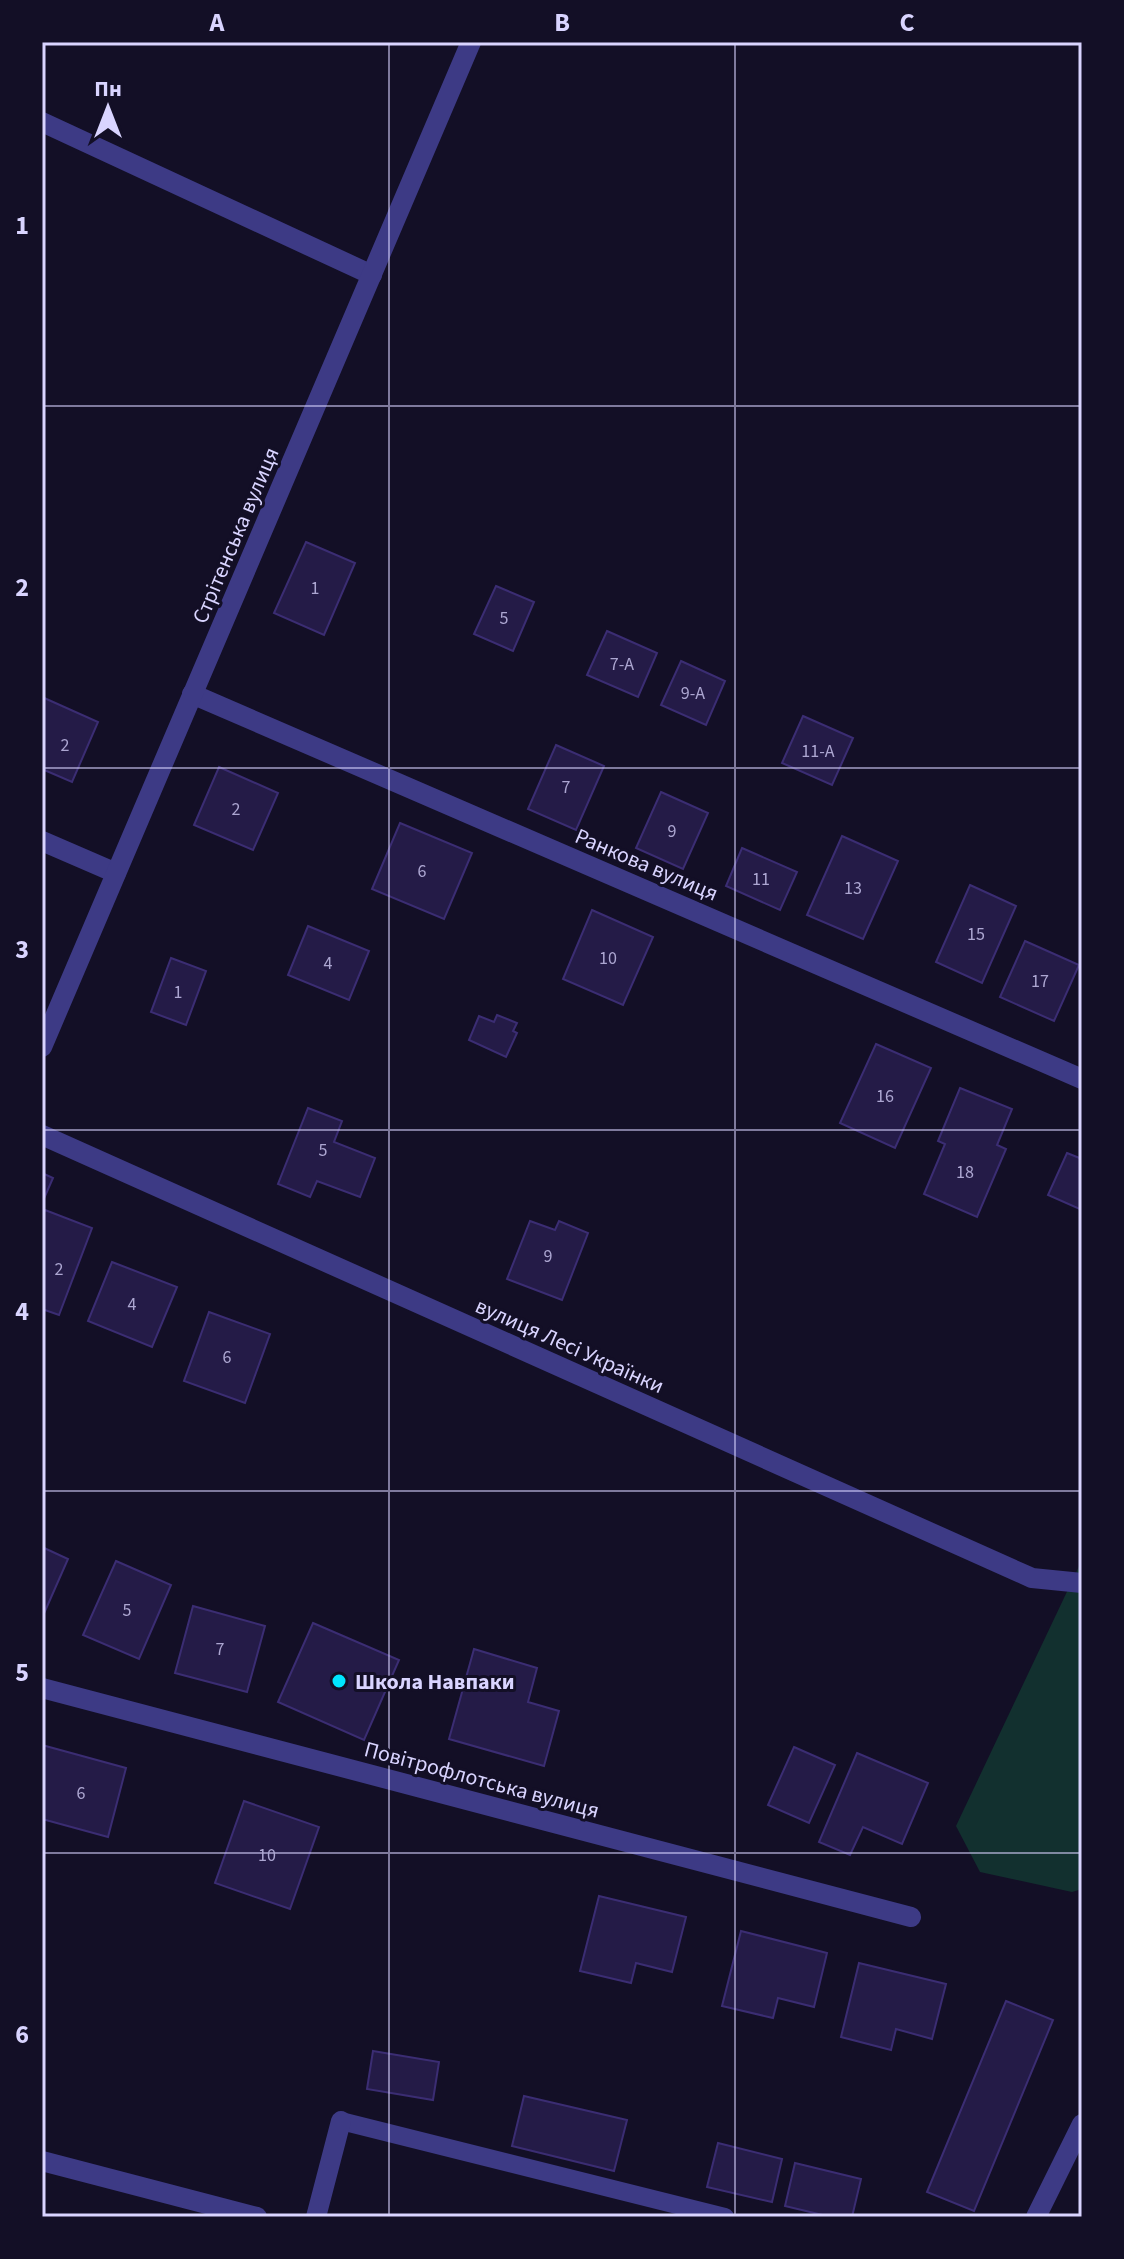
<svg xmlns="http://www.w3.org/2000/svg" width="1124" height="2259" font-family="'Source Sans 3',sans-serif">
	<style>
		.green { fill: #12302f }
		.building { fill: #241b47; stroke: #3b2d73; stroke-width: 2 }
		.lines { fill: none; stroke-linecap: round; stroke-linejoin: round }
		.lane { stroke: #3d3a85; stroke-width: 18 }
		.street { stroke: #3d3a85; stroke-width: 20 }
		.grid { fill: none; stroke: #d9d4ff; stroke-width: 2; stroke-opacity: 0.55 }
		.poi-dot { fill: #00e5ff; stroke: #130f26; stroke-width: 3 }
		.labels { text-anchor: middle; stroke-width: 6; stroke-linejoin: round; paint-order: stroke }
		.number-label { font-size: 18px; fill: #aca6d1 }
		.street-label { font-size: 22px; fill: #d9d4ff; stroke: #130f26 }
		.poi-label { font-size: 22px; font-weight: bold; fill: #d9d4ff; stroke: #130f26; text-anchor: start }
		.neatline { fill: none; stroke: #d9d4ff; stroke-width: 3 }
		.grid-label { font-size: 26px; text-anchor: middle; font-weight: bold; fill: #d9d4ff }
	</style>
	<rect width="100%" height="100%" fill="#130f26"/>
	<path class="green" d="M 1082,1560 L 1082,1889 L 1072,1892 L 980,1872 L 956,1826 Z"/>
	<g class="building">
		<path d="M 306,542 L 355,563 L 324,635 L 274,613 Z"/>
		<path d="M 496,586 L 534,602 L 513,651 L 474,634 Z"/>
		<path d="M 607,631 L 657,653 L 638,697 L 587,675 Z"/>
		<path d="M 681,661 L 725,681 L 706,725 L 661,705 Z"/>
		<path d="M 42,697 L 98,722 L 72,782 L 42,769 Z"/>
		<path d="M 803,716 L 853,738 L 832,785 L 782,763 Z"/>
		<path d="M 556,745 L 604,766 L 576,830 L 528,809 Z"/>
		<path d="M 219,767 L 278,793 L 253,850 L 194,825 Z"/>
		<path d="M 661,792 L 708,813 L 683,869 L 636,848 Z"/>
		<path d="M 400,823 L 472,853 L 444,919 L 372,889 Z"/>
		<path d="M 842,836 L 898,861 L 863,939 L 807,915 Z"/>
		<path d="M 742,848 L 797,872 L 780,910 L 726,886 Z"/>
		<path d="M 970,885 L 1016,906 L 982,983 L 936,962 Z"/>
		<path d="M 592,910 L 653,937 L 623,1005 L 563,979 Z"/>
		<path d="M 308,926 L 369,951 L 349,1000 L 288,975 Z"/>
		<path d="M 1025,941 L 1079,965 L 1054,1021 L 1000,997 Z"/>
		<path d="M 171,958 L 206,971 L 186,1025 L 151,1012 Z"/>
		<path d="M 497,1015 L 517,1023 L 513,1031 L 517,1033 L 506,1057 L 469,1040 L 479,1016 L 494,1022 Z"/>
		<path d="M 876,1044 L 931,1068 L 895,1148 L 840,1123 Z"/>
		<path d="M 960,1088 L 1012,1109 L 997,1145 L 1006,1149 L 977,1217 L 924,1194 L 945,1144 L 938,1141 Z"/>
		<path d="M 308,1108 L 342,1121 L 334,1142 L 375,1158 L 360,1197 L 317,1181 L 310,1197 L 278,1184 Z"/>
		<path d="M 1067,1153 L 1082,1159 L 1082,1210 L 1048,1195 Z"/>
		<path d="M 42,1173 L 53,1178 L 42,1203 Z"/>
		<path d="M 45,1210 L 92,1228 L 59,1315 L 42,1309 L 42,1218 Z"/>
		<path d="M 530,1221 L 555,1230 L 559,1221 L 588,1233 L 562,1300 L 507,1279 Z"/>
		<path d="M 112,1262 L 177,1287 L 152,1347 L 88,1321 Z"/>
		<path d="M 209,1312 L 270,1334 L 245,1403 L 184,1381 Z"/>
		<path d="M 42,1547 L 68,1559 L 42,1618 Z"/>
		<path d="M 116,1561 L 171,1585 L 139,1659 L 83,1635 Z"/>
		<path d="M 193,1606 L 265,1626 L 247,1692 L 175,1673 Z"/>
		<path d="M 313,1623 L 399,1660 L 364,1740 L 278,1702 Z"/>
		<path d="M 474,1649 L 537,1668 L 528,1702 L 559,1711 L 544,1766 L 449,1739 Z"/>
		<path d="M 42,1745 L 126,1768 L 108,1837 L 42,1819 Z"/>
		<path d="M 794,1747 L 835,1765 L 809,1823 L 768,1805 Z"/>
		<path d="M 857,1753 L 928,1783 L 902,1844 L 863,1827 L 850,1855 L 819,1842 Z"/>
		<path d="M 244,1801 L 319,1827 L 290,1909 L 215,1883 Z"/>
		<path d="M 599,1896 L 686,1917 L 672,1972 L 636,1963 L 631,1983 L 580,1971 Z"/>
		<path d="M 741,1931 L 827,1953 L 814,2007 L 778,1998 L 773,2018 L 722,2006 Z"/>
		<path d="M 859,1963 L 946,1984 L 932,2039 L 896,2029 L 891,2050 L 841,2037 Z"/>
		<path d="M 1006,2001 L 1053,2020 L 974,2211 L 927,2192 Z"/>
		<path d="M 373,2051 L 439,2062 L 433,2100 L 367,2089 Z"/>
		<path d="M 524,2096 L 627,2120 L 614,2171 L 512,2146 Z"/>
		<path d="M 718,2143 L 782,2159 L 772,2202 L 707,2187 Z"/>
		<path d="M 795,2163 L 861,2179 L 852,2217 L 831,2217 L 785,2206 Z"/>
	</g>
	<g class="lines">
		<path class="lane" d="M 341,2121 L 725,2217"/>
		<g class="street">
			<path d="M 42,122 L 372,275"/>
			<path d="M 192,694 L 1082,1079"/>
			<path d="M 42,841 L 116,873"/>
			<path d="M 42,1047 L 471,42"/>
			<path d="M 42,1135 L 1032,1578 L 1082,1583"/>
			<path d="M 42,1688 L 911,1917"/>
			<path d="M 42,2161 L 257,2217"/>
			<path d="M 316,2217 L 341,2121"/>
			<path d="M 1036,2217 L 1082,2124"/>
		</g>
	</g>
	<path class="grid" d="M 389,42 L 389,2217M 735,42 L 735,2217M 42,406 L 1082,406M 42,768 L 1082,768M 42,1130 L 1082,1130M 42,1491 L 1082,1491M 42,1853 L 1082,1853"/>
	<circle class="poi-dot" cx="339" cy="1681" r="8"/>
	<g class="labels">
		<g class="number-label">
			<text x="315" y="594">1</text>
			<text x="504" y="624">5</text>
			<text x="622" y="670">7-А</text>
			<text x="693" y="699">9-А</text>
			<text x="65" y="751">2</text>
			<text x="818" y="757">11-А</text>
			<text x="566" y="793">7</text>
			<text x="236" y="815">2</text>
			<text x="672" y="837">9</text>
			<text x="422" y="877">6</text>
			<text x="761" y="885">11</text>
			<text x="853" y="894">13</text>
			<text x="976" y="940">15</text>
			<text x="608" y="964">10</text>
			<text x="328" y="969">4</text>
			<text x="1040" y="987">17</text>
			<text x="178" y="998">1</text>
			<text x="885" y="1102">16</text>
			<text x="323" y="1156">5</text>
			<text x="965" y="1178">18</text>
			<text x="548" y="1262">9</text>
			<text x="59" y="1275">2</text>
			<text x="132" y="1310">4</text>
			<text x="227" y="1363">6</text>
			<text x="127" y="1616">5</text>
			<text x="220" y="1655">7</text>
			<text x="81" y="1799">6</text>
			<text x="267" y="1861">10</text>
		</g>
		<g class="street-label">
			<text transform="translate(235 535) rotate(-67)" y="8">Стрітенська вулиця</text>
			<text transform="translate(647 864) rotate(23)" y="8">Ранкова вулиця</text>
			<text transform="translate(570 1345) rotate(24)" y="8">вулиця Лесі Українки</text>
			<text transform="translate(482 1779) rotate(15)" y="8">Повітрофлотська вулиця</text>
		</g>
		<g class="poi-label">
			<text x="355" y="1689">Школа Навпаки</text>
		</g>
	</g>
	<rect width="1124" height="2259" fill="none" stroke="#130f26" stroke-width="88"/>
	<g transform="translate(108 108)" stroke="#130f26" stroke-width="6" paint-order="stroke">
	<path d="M0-6L14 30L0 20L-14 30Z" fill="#d9d4ff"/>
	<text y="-12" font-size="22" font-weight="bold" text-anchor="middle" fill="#d9d4ff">Пн</text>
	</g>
	<rect x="44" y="44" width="1036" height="2171" class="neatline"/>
	<g class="grid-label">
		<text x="217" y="31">A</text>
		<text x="562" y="31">B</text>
		<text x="907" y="31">C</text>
		<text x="22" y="234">1</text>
		<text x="22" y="596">2</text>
		<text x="22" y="958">3</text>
		<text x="22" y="1320">4</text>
		<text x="22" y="1681">5</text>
		<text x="22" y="2043">6</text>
	</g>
</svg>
